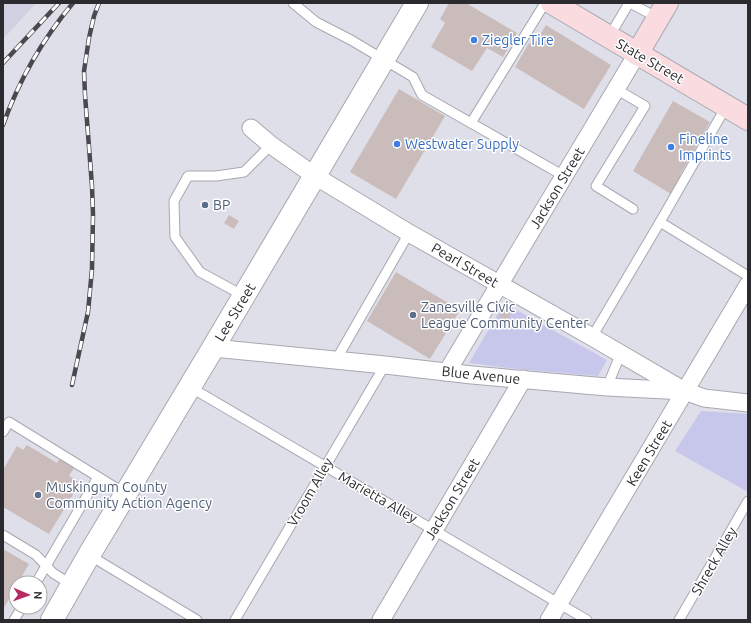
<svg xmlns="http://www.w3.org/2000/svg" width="751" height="623" font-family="Ubuntu,sans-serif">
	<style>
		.built { fill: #d0d0e2 }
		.green { fill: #c7c7ec }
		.building { fill: #c9bcba }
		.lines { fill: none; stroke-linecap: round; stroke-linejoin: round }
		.service-casing { stroke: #a7a8b1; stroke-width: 11 }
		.minor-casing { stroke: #a7a8b1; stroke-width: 19 }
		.tertiary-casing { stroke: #a7a8b1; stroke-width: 24 }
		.secondary-casing { stroke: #a7a8b1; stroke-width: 24 }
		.service { stroke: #fff; stroke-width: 9 }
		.minor { stroke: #fff; stroke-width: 17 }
		.tertiary { stroke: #fff; stroke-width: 22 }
		.secondary { stroke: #fadce0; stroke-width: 22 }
		.rail-casing { stroke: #49494e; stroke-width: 4.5 }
		.rail { stroke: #fff; stroke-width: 3; stroke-dasharray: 9; stroke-linecap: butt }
		.shop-dot { fill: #3f7fe0; stroke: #fff; stroke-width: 1.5 }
		.service-dot { fill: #5c6f8a; stroke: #fff; stroke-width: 1.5 }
		.labels { text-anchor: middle; stroke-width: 3; stroke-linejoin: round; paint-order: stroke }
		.shop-label { font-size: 14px; fill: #366cbe; stroke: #fff; text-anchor: start }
		.street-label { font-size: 14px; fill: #2b2b2f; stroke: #fff }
		.service-label { font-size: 14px; fill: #4e5e75; stroke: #fff; text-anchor: start }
	</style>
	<rect width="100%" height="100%" fill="#dfdfea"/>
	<path class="built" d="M 3,3 L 36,3 L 3,39 Z"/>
	<g class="green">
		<path d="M 504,303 L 607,360 L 598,376 L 517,369 L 469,363 Z"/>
		<path d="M 701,411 L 748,414 L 748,492 L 675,451 Z"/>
	</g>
	<g class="building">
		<path d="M 449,3 L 466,3 L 517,33 L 503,57 L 487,48 L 472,71 L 431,47 L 445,23 L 440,19 Z"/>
		<path d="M 546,25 L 611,65 L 584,109 L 515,67 L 529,43 L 534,45 Z"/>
		<path d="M 399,89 L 445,116 L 396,199 L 350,172 Z"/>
		<path d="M 673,101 L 710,122 L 680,175 L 681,176 L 671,194 L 633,171 Z"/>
		<path d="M 229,215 L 239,221 L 234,229 L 224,223 Z"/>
		<path d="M 396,272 L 460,310 L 430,359 L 367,321 Z"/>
		<path d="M 505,307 L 512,311 L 507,321 L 499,317 Z"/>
		<path d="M 27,445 L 57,463 L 59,459 L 74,468 L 69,476 L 80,483 L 49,534 L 3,507 L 3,470 L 17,446 L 23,450 Z"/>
		<path d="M 3,549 L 29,564 L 18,583 L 16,583 L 16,587 L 3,609 Z"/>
	</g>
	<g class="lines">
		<defs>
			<g id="service">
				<path d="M 293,3 L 316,22 L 351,40 L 413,77 L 422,95 L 564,176"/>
				<path d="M 630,3 L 658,18"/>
				<path d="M 609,37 L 629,3"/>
				<path d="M 616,89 L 645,106 L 596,186 L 633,209"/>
				<path d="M 471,123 L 545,3"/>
				<path d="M 660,222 L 748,276"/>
				<path d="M 244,296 L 200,272 L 175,237 L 174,201 L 188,176 L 216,176 L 244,172 L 271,145"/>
				<path d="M 592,337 L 660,222 L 727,105"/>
				<path d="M 336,360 L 409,233"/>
				<path d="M 190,387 L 587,620"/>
				<path d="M 607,387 L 621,353"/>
				<path d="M 3,432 L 9,422 L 126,494"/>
				<path d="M 3,535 L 36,555 L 53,573 L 72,585"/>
				<path d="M 89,555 L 197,620"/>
				<path d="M 36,583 L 98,477"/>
				<path d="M 14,620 L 22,607"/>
				<path d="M 235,620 L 385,365"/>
				<path d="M 679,620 L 748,501"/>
			</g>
			<g id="minor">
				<path d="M 251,128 L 271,145 L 315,176 L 409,233 L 592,337 L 683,390"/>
				<path d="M 213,348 L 385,365 L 472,375 L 607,387 L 685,391 L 704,398 L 748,403"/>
				<path d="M 447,372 L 637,54"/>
				<path d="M 381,620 L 523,379"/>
				<path d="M 549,620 L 748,285"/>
			</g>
			<path id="tertiary" d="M 52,620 L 89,555 L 213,348 L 417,3"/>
			<g id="secondary">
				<path d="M 552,3 L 748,119"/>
				<path d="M 637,54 L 667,3"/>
			</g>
		</defs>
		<use href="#service" class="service-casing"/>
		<use href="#minor" class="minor-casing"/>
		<use href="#tertiary" class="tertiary-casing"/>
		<use href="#secondary" class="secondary-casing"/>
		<use href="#service" class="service"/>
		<use href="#minor" class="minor"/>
		<use href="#tertiary" class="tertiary"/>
		<use href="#secondary" class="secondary"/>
		<defs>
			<g id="rail">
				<path d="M 3,63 L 59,3"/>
				<path d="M 3,125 C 19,80 42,40 73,3"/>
				<path d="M 72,385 L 88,312 L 92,269 L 93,214 L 92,186 L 85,95 L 84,71 L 89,38 L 94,16 L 99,3"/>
			</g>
		</defs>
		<use href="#rail" class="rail-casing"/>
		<use href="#rail" class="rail"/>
	</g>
	<g class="shop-dot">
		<circle cx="474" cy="40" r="4"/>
		<circle cx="397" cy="144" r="4"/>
		<circle cx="671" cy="147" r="4"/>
	</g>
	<g class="service-dot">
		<circle cx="205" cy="205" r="4"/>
		<circle cx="413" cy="315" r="4"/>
		<circle cx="38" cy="495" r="4"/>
	</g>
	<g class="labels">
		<g class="shop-label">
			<text x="482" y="45">Ziegler Tire</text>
			<text x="679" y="144">Fineline<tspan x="679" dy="16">Imprints</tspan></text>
			<text x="405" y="149">Westwater Supply</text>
		</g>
		<g class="street-label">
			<text transform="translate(650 61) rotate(30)" y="5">State Street</text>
			<text transform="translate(557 188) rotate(-59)" y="5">Jackson Street</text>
			<text transform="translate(465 265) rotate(30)" y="5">Pearl Street</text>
			<text transform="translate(235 312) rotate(-59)" y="5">Lee Street</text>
			<text transform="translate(481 375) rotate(6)" y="5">Blue Avenue</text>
			<text transform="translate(649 453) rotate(-59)" y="5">Keen Street</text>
			<text transform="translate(310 492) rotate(-60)" y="5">Vroom Alley</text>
			<text transform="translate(378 497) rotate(30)" y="5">Marietta Alley</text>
			<text transform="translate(452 499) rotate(-59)" y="5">Jackson Street</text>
			<text transform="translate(714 561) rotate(-60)" y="5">Shreck Alley</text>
		</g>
		<g class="service-label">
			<text x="213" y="210">BP</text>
			<text x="421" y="312">Zanesville Civic<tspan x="421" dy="16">League Community Center</tspan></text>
			<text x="46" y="492">Muskingum County<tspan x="46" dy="16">Community Action Agency</tspan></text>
		</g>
	</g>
	<rect width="751" height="623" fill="none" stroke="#2b2b2f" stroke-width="8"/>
	<g transform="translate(28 595) rotate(92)"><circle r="19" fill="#ffffff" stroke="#aaaaac"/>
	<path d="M0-3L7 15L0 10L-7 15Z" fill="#b72b64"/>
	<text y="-6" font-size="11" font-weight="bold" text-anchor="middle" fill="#2b2b2f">N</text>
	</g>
</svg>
